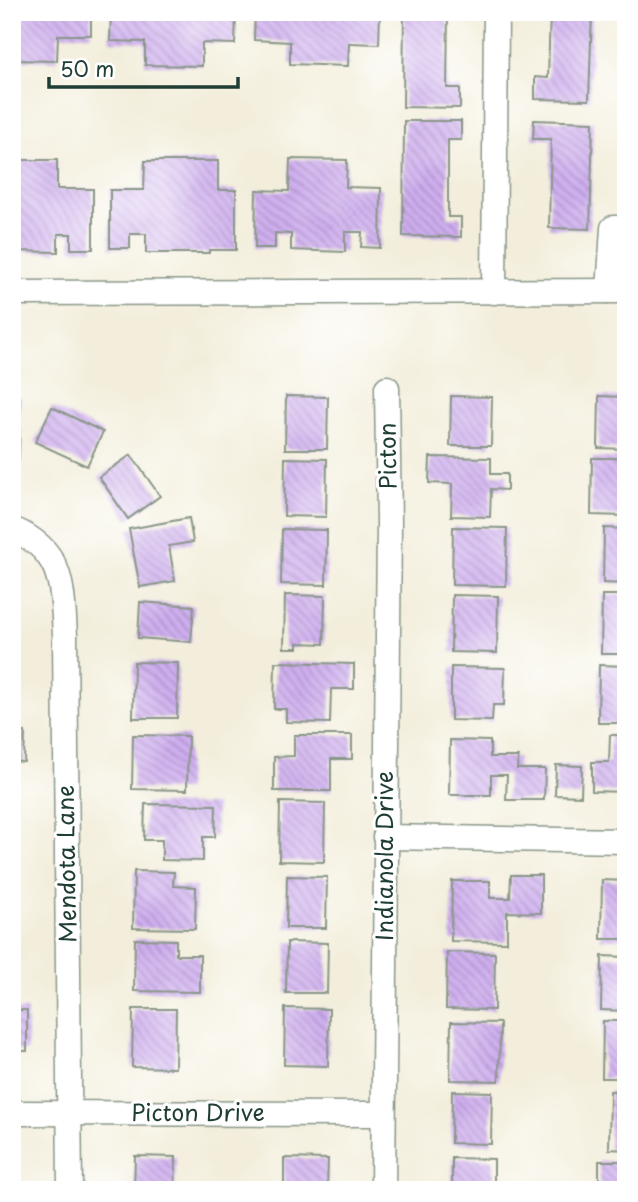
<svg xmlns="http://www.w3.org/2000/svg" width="638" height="1202" font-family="'Playpen Sans',sans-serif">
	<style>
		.building { fill: url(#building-back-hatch) }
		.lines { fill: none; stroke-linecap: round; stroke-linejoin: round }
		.minor-casing { stroke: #899688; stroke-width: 27 }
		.minor { stroke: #fff; stroke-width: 24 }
		.labels { text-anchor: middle; stroke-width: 6; stroke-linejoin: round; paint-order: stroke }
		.street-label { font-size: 23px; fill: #1f3d34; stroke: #fff }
	</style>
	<defs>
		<pattern id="building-back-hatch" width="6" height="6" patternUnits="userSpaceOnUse" patternTransform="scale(1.75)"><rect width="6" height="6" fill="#cfaeef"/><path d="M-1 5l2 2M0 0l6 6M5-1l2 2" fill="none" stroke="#a78fc2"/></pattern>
	</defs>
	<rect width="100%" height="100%" fill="#fff"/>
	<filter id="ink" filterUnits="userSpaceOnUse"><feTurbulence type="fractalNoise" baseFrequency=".0143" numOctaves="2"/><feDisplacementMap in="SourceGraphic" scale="14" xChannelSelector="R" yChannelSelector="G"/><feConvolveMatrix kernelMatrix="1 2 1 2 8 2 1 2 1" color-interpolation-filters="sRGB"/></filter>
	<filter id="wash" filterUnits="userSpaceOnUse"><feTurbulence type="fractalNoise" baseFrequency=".00686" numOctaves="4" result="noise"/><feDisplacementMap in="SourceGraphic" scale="28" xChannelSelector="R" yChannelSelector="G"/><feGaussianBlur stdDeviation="1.57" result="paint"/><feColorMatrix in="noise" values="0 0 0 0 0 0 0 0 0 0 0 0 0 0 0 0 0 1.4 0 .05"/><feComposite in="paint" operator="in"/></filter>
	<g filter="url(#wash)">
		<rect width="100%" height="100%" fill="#f3eedb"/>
		<g id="blocks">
			<g class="building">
				<path d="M 12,12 L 91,12 L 91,35 L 58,35 L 57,61 L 12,60 Z"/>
				<path d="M 111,12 L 236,12 L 235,44 L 202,43 L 202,66 L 145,65 L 145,42 L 110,41 Z"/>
				<path d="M 255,12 L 380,12 L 379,44 L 349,43 L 348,66 L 290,64 L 290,42 L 254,40 Z"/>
				<path d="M 404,12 L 448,12 L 447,88 L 460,88 L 460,108 L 403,107 Z"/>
				<path d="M 550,12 L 592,12 L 589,100 L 535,99 L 535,77 L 548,78 Z"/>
				<path d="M 534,120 L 593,122 L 590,229 L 549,228 L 551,139 L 533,139 Z"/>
				<path d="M 404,121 L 461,121 L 461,140 L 448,140 L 448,217 L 461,217 L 461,237 L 403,236 Z"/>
				<path d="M 290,159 L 347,160 L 346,187 L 381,188 L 380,248 L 361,247 L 362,232 L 345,232 L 345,252 L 291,250 L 291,234 L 275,233 L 275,248 L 255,248 L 256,190 L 289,191 Z"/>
				<path d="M 12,160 L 57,160 L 57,189 L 93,189 L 93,249 L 71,249 L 71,234 L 58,234 L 58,252 L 12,251 Z"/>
				<path d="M 145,161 L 218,161 L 218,190 L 236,190 L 236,250 L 209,250 L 209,253 L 146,253 L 146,234 L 130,234 L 130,248 L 110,248 L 110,190 L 144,190 Z"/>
				<path d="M 286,396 L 328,397 L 327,449 L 285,449 Z"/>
				<path d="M 451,396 L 492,397 L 491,446 L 450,446 Z"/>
				<path d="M 599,396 L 626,397 L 626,449 L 598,448 Z"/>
				<path d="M 12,397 L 20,397 L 19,458 L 12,458 Z"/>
				<path d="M 52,407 L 103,432 L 87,466 L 35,442 Z"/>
				<path d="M 131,455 L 160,496 L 128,519 L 99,477 Z"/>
				<path d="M 430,457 L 491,458 L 491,474 L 507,474 L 507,490 L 491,489 L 490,517 L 451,516 L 452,484 L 429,483 Z"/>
				<path d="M 285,458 L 327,459 L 326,517 L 284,516 Z"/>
				<path d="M 592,458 L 626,458 L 626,516 L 591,515 Z"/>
				<path d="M 189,518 L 193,542 L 169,546 L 175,581 L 140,587 L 129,529 Z"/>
				<path d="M 453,527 L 507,528 L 506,586 L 452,585 Z"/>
				<path d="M 604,528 L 626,529 L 626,584 L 603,583 Z"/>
				<path d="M 282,529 L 327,530 L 326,585 L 281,584 Z"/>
				<path d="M 285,595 L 325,596 L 324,644 L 298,643 L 298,648 L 284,648 Z"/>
				<path d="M 452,595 L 498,596 L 497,653 L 451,652 Z"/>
				<path d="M 602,595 L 626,595 L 626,654 L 601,654 Z"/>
				<path d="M 140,602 L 194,606 L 191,642 L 138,638 Z"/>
				<path d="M 134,662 L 178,663 L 177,718 L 133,718 Z"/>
				<path d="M 275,662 L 354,664 L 354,689 L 331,689 L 330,723 L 286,722 L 286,709 L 274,709 Z"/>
				<path d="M 599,665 L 626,666 L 626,723 L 598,723 Z"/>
				<path d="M 451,667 L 505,668 L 504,705 L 493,705 L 492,721 L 451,720 Z"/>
				<path d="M 12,732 L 25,732 L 24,762 L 12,761 Z"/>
				<path d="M 133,735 L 188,736 L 187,790 L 132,789 Z"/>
				<path d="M 294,735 L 352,735 L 352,759 L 331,759 L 331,791 L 274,791 L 274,757 L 294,756 Z"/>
				<path d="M 610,735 L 626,735 L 626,792 L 592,791 L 592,762 L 609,762 Z"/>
				<path d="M 450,740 L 490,741 L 490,757 L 518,757 L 517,769 L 545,769 L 544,800 L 506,800 L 507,775 L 491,775 L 491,795 L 449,795 Z"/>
				<path d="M 556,765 L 582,766 L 581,796 L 555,795 Z"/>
				<path d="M 280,802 L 325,803 L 324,862 L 279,861 Z"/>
				<path d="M 145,804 L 216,805 L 215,837 L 203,837 L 203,861 L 162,860 L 162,840 L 144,840 Z"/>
				<path d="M 134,871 L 174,872 L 173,886 L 196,887 L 195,929 L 133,928 Z"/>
				<path d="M 511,875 L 541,875 L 541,913 L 507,912 L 507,942 L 451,941 L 452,881 L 490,881 L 490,898 L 510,898 Z"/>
				<path d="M 287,876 L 327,877 L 326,928 L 286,928 Z"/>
				<path d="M 602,880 L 626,881 L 626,939 L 601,939 Z"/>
				<path d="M 135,939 L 176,940 L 176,955 L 200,955 L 200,992 L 134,991 Z"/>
				<path d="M 287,942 L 328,943 L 327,993 L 286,993 Z"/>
				<path d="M 447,952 L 495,953 L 494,1010 L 446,1009 Z"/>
				<path d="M 602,956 L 626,957 L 626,1011 L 601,1010 Z"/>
				<path d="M 285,1008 L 329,1009 L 328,1066 L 284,1065 Z"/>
				<path d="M 133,1009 L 176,1009 L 175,1068 L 132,1067 Z"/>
				<rect x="12" y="1010" width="15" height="41"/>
				<path d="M 603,1021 L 626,1021 L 626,1078 L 602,1078 Z"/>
				<path d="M 451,1022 L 500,1023 L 499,1081 L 450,1080 Z"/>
				<path d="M 452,1091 L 492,1092 L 491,1144 L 451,1143 Z"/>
				<path d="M 610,1091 L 626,1091 L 626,1150 L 609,1149 Z"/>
				<path d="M 135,1156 L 176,1157 L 175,1190 L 134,1190 Z"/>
				<path d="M 284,1158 L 328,1159 L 327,1190 L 284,1190 Z"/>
				<path d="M 452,1158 L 494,1159 L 494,1190 L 452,1190 Z"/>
				<rect x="599" y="1161" width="27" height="29"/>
			</g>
		</g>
	</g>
	<g filter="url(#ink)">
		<use href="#blocks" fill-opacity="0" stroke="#899688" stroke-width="2"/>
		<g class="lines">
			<defs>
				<g id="minor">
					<path d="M 609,291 L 613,228 L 626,228"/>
					<path d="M 494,292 L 496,12"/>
					<path d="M 12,293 L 626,291"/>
					<path d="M 12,529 C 64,550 62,587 65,635 L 70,1190"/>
					<path d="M 385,837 L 626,841"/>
					<path d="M 12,1113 L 383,1114"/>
					<path d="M 383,1190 L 389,523 L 387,388"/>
				</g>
			</defs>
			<use href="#minor" class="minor-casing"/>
			<use href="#minor" class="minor"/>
		</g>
	</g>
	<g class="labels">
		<g class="street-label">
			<text transform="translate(388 456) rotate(-91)" y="8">Picton</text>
			<text transform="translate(385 856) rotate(-90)" y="8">Indianola Drive</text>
			<text transform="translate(67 864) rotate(-91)" y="8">Mendota Lane</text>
			<text x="198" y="1121">Picton Drive</text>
		</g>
	</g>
	<rect width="638" height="1202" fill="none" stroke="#fff" stroke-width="42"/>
	<path d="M49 77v10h189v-10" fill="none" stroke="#1f3d34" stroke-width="3.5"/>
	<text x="60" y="77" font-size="21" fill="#1f3d34" stroke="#ffffff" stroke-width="5" paint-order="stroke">50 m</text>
</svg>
